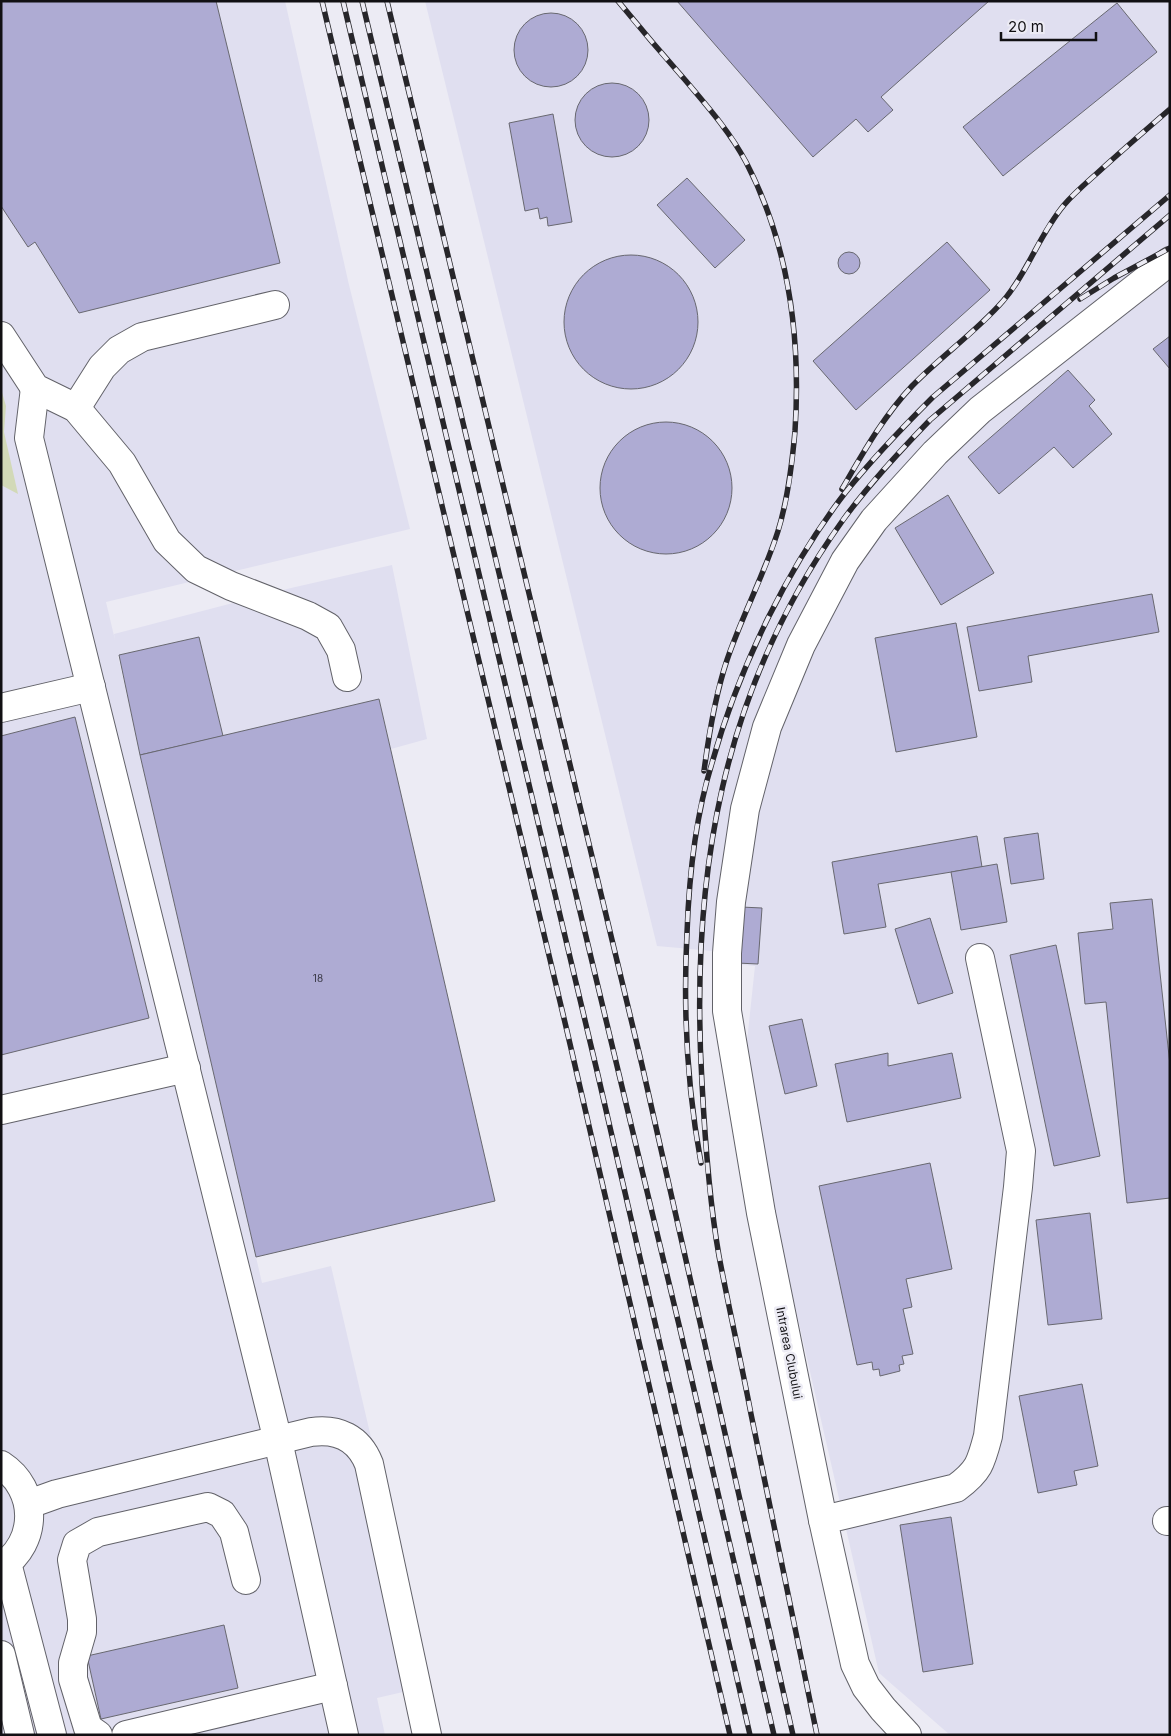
<svg xmlns="http://www.w3.org/2000/svg" width="1171" height="1736" font-family="Inter,sans-serif">
	<style>
		.built { fill: #e0dff0 }
		.grass { fill: #d2d9b7 }
		.building { fill: #aeabd3; stroke: #686870 }
		.lines { fill: none; stroke-linecap: round; stroke-linejoin: round }
		.minor-casing { stroke: #626269; stroke-width: 30 }
		.minor { stroke: #fff; stroke-width: 28 }
		.rail-casing { stroke: #27262a; stroke-width: 5.5 }
		.rail { stroke: #ecebf4; stroke-width: 4; stroke-dasharray: 11; stroke-linecap: butt }
		.labels { text-anchor: middle; stroke-width: 5; stroke-linejoin: round; paint-order: stroke }
		.number-label { font-size: 10px; fill: #383743 }
		.street-label { font-size: 12px; fill: #111013; stroke: #ecebf4 }
	</style>
	<rect width="100%" height="100%" fill="#ecebf4"/>
	<g class="built">
		<path d="M 1,1 L 285,1 L 349,285 L 410,529 L 106,602 L 115,640 L 114,634 L 291,588 L 392,565 L 427,739 L 391,749 L 379,700 L 223,736 L 199,637 L 118,656 L 262,1283 L 331,1266 L 429,1686 L 377,1698 L 385,1735 L 1,1735 Z"/>
		<path d="M 425,1 L 1170,1 L 1170,1735 L 950,1735 L 879,1673 L 743,1079 L 755,966 L 735,964 L 735,953 L 657,946 Z"/>
	</g>
	<path class="grass" d="M 1,389 L 6,406 L 4,432 L 18,494 L 1,485 Z"/>
	<g class="building">
		<path d="M 1,1 L 216,1 L 280,263 L 79,313 L 35,242 L 28,247 L 1,206 Z"/>
		<path d="M 677,1 L 989,1 L 881,97 L 893,110 L 868,132 L 856,119 L 813,157 Z"/>
		<path d="M 1117,3 L 1157,52 L 1003,176 L 963,127 Z"/>
		<circle cx="551" cy="50" r="37"/>
		<circle cx="612" cy="120" r="37"/>
		<path d="M 553,114 L 572,222 L 548,226 L 547,217 L 540,219 L 538,208 L 525,211 L 509,123 Z"/>
		<path d="M 687,178 L 745,240 L 715,268 L 657,205 Z"/>
		<path d="M 947,242 L 990,290 L 856,410 L 813,361 Z"/>
		<circle cx="849" cy="263" r="11"/>
		<circle cx="631" cy="322" r="67"/>
		<path d="M 1170,336 L 1170,369 L 1153,349 Z"/>
		<path d="M 1068,370 L 1095,400 L 1089,406 L 1112,434 L 1073,468 L 1054,447 L 999,494 L 968,457 Z"/>
		<circle cx="666" cy="488" r="66"/>
		<path d="M 948,495 L 994,573 L 941,605 L 895,528 Z"/>
		<path d="M 1152,594 L 1159,632 L 1028,656 L 1032,682 L 979,691 L 967,627 Z"/>
		<path d="M 956,623 L 977,737 L 896,752 L 875,638 Z"/>
		<path d="M 199,637 L 223,736 L 140,755 L 119,655 Z"/>
		<path d="M 379,699 L 495,1201 L 256,1257 L 140,755 Z"/>
		<path d="M 75,717 L 149,1018 L 1,1055 L 1,736 Z"/>
		<path d="M 1038,833 L 1044,879 L 1011,884 L 1004,838 Z"/>
		<path d="M 977,836 L 982,867 L 878,884 L 886,927 L 844,934 L 832,862 Z"/>
		<path d="M 997,864 L 1007,922 L 961,930 L 951,872 Z"/>
		<path d="M 1152,899 L 1170,1065 L 1170,1198 L 1127,1203 L 1106,1002 L 1085,1004 L 1078,933 L 1113,929 L 1110,903 Z"/>
		<path d="M 741,907 L 762,908 L 758,964 L 737,963 Z"/>
		<path d="M 930,918 L 953,993 L 918,1004 L 895,929 Z"/>
		<path d="M 1056,945 L 1100,1156 L 1054,1166 L 1010,955 Z"/>
		<path d="M 802,1019 L 817,1086 L 785,1094 L 769,1026 Z"/>
		<path d="M 888,1053 L 888,1066 L 952,1053 L 961,1098 L 847,1122 L 835,1064 Z"/>
		<path d="M 930,1163 L 952,1269 L 906,1279 L 912,1307 L 903,1309 L 913,1354 L 902,1356 L 904,1364 L 899,1365 L 900,1371 L 880,1376 L 879,1369 L 873,1370 L 872,1362 L 857,1365 L 819,1186 Z"/>
		<path d="M 1090,1213 L 1102,1319 L 1048,1325 L 1036,1220 Z"/>
		<path d="M 1082,1384 L 1098,1466 L 1074,1471 L 1077,1485 L 1038,1493 L 1019,1396 Z"/>
		<path d="M 951,1517 L 973,1664 L 923,1672 L 900,1525 Z"/>
		<path d="M 224,1625 L 238,1688 L 101,1719 L 87,1656 Z"/>
	</g>
	<g class="lines">
		<defs>
			<g id="minor">
				<path d="M 1,336 L 35,388 L 76,408 L 122,463 L 167,541 L 196,569 L 231,586 L 308,616 L 328,627 L 341,650 L 347,677"/>
				<path d="M 35,388 L 29,438 L 278,1441 L 344,1735"/>
				<path d="M 76,408 L 102,367 L 119,350 L 142,337 L 275,305"/>
				<path d="M 1,708 L 91,687"/>
				<path d="M 1,1110 L 186,1068"/>
				<path d="M 1,1465 C 38,1489 39,1542 1,1567"/>
				<path d="M 29,1504 L 57,1494 L 311,1432 C 338,1428 359,1438 369,1464 L 427,1735"/>
				<path d="M 823,1520 L 956,1488 C 979,1471 981,1463 988,1436 L 1018,1187 L 1021,1151 L 980,958"/>
				<path d="M 1167,1521 L 1170,1521"/>
				<path d="M 7,1563 L 52,1735"/>
				<path d="M 1,1655 L 20,1735"/>
				<path d="M 98,1735 L 88,1728 L 73,1679 L 73,1663 L 82,1632 L 82,1619 L 72,1560 L 77,1544 L 98,1532 L 208,1507 L 222,1514 L 234,1532 L 246,1580"/>
				<path d="M 126,1735 L 333,1686"/>
				<path d="M 907,1735 L 883,1709 L 866,1687 L 855,1664 L 823,1520 L 761,1213 L 727,1011 L 727,953 L 731,902 L 745,809 L 767,727 L 801,645 L 845,561 L 874,520 L 935,453 L 980,410 L 1170,261"/>
			</g>
		</defs>
		<use href="#minor" class="minor-casing"/>
		<use href="#minor" class="minor"/>
		<defs>
			<g id="rail">
				<path d="M 322,1 L 567,1031 L 730,1735"/>
				<path d="M 343,1 L 597,1071 L 750,1735"/>
				<path d="M 362,1 L 680,1329 L 774,1735"/>
				<path d="M 387,1 L 642,1065 L 793,1735"/>
				<path d="M 618,1 C 640,28 663,55 686,81 C 708,107 730,132 746,162 C 789,245 801,339 795,431 C 792,465 788,499 778,531 C 764,575 742,616 727,660 C 715,696 709,733 704,771"/>
				<path d="M 1080,299 L 1114,278 L 1170,248"/>
				<path d="M 842,489 C 863,453 883,417 912,386 C 941,356 976,332 1003,301 C 1028,272 1039,235 1064,205 C 1076,191 1091,179 1105,166 C 1126,147 1148,128 1170,109"/>
				<path d="M 701,1163 C 687,1087 683,1011 687,933 C 689,876 695,818 712,763 C 726,713 745,665 768,618 C 790,574 815,532 845,493 C 872,459 902,428 933,397 L 1170,195"/>
				<path d="M 817,1735 C 795,1628 773,1521 751,1414 C 741,1361 729,1309 719,1256 C 709,1199 705,1141 702,1083 C 690,878 721,690 843,520 C 869,484 899,452 930,420 L 1170,215"/>
			</g>
		</defs>
		<use href="#rail" class="rail-casing"/>
		<use href="#rail" class="rail"/>
	</g>
	<g class="labels">
		<g class="number-label">
			<text x="318" y="982">18</text>
		</g>
		<g class="street-label">
			<text transform="translate(789 1353) rotate(79)" y="4">Intrarea Clubului</text>
		</g>
	</g>
	<rect width="1171" height="1736" fill="none" stroke="#111013" stroke-width="5"/>
	<path d="M1001 32v8h95v-8" fill="none" stroke="#111013" stroke-width="2.5"/>
	<text x="1008" y="32" font-size="15" fill="#111013" stroke="#ecebf4" stroke-width="4" paint-order="stroke">20 m</text>
</svg>
